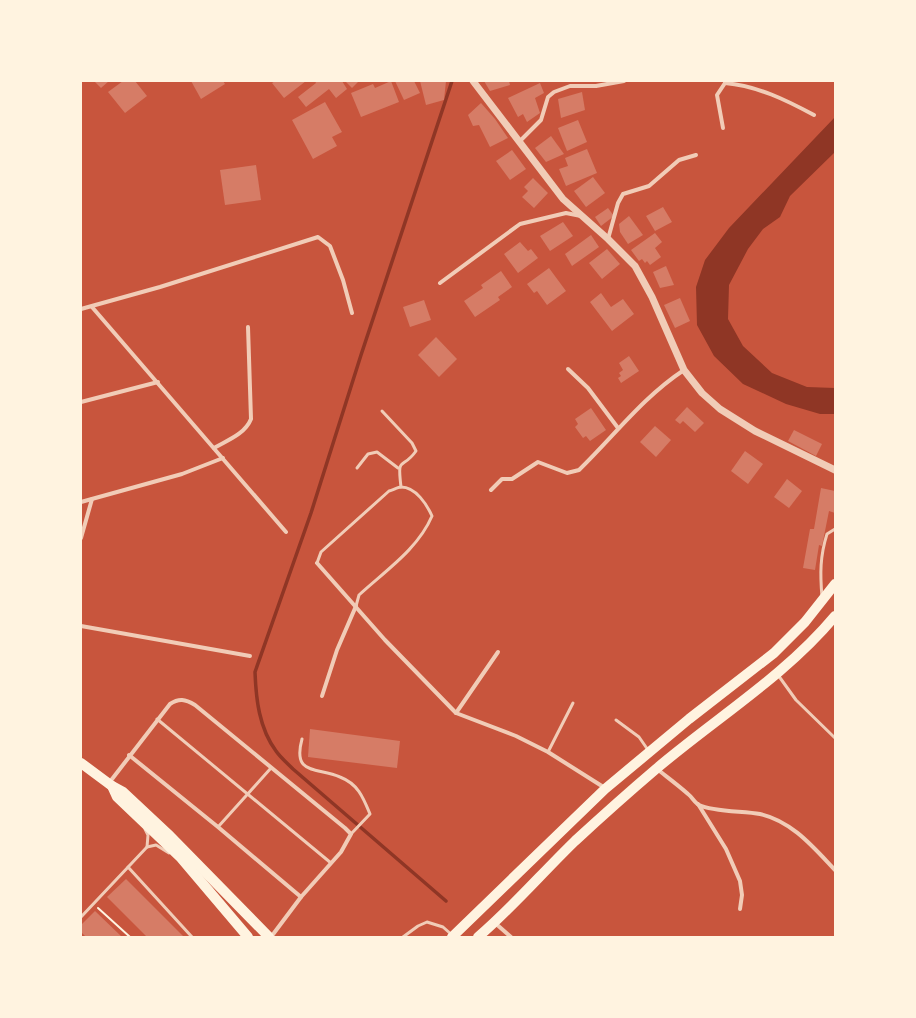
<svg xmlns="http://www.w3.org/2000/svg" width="916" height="1018" font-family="'Roboto Serif',serif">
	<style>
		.water { fill: #8f3625 }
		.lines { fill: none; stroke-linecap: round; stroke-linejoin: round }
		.stream { stroke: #8f3625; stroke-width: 3.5 }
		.building { fill: #d67c66 }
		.path { stroke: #fff3e0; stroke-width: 2 }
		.service { stroke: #f1ccb7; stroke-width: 3 }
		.minor { stroke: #f1ccb7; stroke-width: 4 }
		.tertiary { stroke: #f1ccb7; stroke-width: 7 }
		.primary { stroke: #fff3e0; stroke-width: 10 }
	</style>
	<rect width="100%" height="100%" fill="#c8553d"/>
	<path class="water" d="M 835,117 L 835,152 L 790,196 L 780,217 L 763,229 L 748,249 L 729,285 L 728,319 L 743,346 L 772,373 L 807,387 L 835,388 L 835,414 L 820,414 L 786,404 L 743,384 L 714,356 L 697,325 L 696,287 L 705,260 L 729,228 Z"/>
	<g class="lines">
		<path class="stream" d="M 446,901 L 293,769 C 287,763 280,757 276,751 C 259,728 256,699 255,672 L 311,513 L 361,355 L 452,81"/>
	</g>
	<g class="building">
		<path d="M 94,81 L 109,81 L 101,88 Z"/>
		<path d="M 123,81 L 135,81 L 147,96 L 125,113 L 108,92 Z"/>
		<path d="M 191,81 L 223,81 L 225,84 L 201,99 Z"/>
		<path d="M 275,81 L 306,81 L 284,98 L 272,83 Z"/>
		<path d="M 315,81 L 342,81 L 347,89 L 336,98 L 329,89 L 306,107 L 298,97 L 316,83 Z"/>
		<path d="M 345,81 L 359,81 L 352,88 Z"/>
		<path d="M 391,81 L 399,102 L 361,117 L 351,93 L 373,84 L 375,88 Z"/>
		<path d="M 395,81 L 414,81 L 420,93 L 404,100 Z"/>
		<path d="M 420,81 L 446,81 L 444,100 L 426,105 Z"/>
		<path d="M 484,81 L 509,81 L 510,85 L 490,91 Z"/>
		<path d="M 540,83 L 544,93 L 535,98 L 540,113 L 527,122 L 523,114 L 518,117 L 508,98 Z"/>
		<path d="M 582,92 L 585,110 L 561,118 L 558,99 Z"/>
		<path d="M 325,102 L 342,132 L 332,137 L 337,146 L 313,159 L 292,120 Z"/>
		<path d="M 481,103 L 495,119 L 508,138 L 490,147 L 479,125 L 473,126 L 468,115 Z"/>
		<path d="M 578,120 L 587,142 L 567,151 L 558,128 Z"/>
		<path d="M 551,136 L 564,154 L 546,162 L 535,148 Z"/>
		<path d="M 587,149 L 597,173 L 566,186 L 559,169 L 568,166 L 565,158 Z"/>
		<path d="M 512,150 L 526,169 L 510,180 L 496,161 Z"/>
		<path d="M 256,165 L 261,200 L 225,205 L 220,170 Z"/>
		<path d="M 593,177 L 605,193 L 586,207 L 574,191 Z"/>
		<path d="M 533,178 L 548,193 L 534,208 L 522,197 L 528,191 L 524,187 Z"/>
		<path d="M 663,207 L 672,222 L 655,231 L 646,216 Z"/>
		<path d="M 608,208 L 614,216 L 601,226 L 595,217 Z"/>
		<path d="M 629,216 L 643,235 L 628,244 L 620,232 L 619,224 Z"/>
		<path d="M 563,222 L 573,236 L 550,251 L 540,236 Z"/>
		<path d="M 655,233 L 662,242 L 655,248 L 661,257 L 650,265 L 647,261 L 645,263 L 642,259 L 639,261 L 631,250 Z"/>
		<path d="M 591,235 L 599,247 L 572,266 L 565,254 Z"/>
		<path d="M 520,242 L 528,251 L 531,249 L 538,258 L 518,273 L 504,254 Z"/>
		<path d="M 607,249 L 620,264 L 602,279 L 589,263 Z"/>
		<path d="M 666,266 L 674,285 L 660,288 L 653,272 Z"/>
		<path d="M 549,268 L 566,291 L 547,305 L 537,291 L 534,293 L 527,284 Z"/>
		<path d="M 501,271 L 512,287 L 498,297 L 500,300 L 475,317 L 464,301 L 483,288 L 481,285 Z"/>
		<path d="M 601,293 L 611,307 L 623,299 L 634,314 L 612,331 L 590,302 Z"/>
		<path d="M 680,298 L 690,321 L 675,328 L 664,305 Z"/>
		<path d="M 424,300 L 431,320 L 410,327 L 403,307 Z"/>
		<path d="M 436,337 L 457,359 L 439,377 L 418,355 Z"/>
		<path d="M 629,356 L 639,371 L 621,383 L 618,378 L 621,376 L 619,373 L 623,370 L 619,363 Z"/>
		<path d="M 687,407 L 704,423 L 695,432 L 683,421 L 680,424 L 675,420 Z"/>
		<path d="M 591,408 L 606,430 L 590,441 L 586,436 L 583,438 L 575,427 L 578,424 L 575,419 Z"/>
		<path d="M 655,426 L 671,440 L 656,457 L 640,442 Z"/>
		<path d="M 794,430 L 822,444 L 816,456 L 788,441 Z"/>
		<path d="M 745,451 L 763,464 L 748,484 L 731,471 Z"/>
		<path d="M 787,479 L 802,491 L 789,508 L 774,497 Z"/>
		<path d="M 821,488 L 835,491 L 835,513 L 829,511 L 822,546 L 819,545 L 815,570 L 803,568 L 810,529 L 814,529 Z"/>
		<path d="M 310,729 L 400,741 L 397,768 L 308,757 Z"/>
		<path d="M 126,879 L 184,937 L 147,937 L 107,897 Z"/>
		<path d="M 95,911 L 122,937 L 86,937 L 81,932 L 81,925 Z"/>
	</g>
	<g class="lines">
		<path class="path" d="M 98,908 L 130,937"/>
		<g class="service">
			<path d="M 382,411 L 412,443 L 416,451 C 402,471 397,454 401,487"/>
			<path d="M 357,468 L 368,454 L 377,452 L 398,468"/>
			<path d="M 317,563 L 321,552 L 389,491 C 393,490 398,487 401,487 C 416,487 427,505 432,516 C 418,549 385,571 359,595 L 356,606"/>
			<path d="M 822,597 C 820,574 820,556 827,534 L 835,529"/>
			<path d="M 778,675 L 796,700 L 835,738"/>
			<path d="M 157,719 L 331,863"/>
			<path d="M 616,720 L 639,737 L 648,750"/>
			<path d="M 302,739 C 292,776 317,767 340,777 C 358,784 363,797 370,814 L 351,834"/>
			<path d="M 548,752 L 573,703"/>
			<path d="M 218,827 L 271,768"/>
			<path d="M 147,847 L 156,845 L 169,853"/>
			<path d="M 128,867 L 192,937"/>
			<path d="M 81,917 L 147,847 L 148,835 L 145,829"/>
			<path d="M 403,937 L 418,926 L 427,922 L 443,927 L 452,935"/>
		</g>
		<g class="minor">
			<path d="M 725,81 L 725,83 C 758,86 786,100 814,115"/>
			<path d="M 723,128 L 717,95 L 725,83"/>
			<path d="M 519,142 L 541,120 L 548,97 L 554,92 L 570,86 L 596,86 L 624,81"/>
			<path d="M 608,239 L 618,203 L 623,194 L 649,186 L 679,160 L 696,155"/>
			<path d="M 440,283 L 520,224 L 566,213 L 581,216"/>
			<path d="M 92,307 L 286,532"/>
			<path d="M 81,309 L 160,287 L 318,237 L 330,246 L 343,280 L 352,313"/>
			<path d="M 568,369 L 588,388 L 618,428"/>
			<path d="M 81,402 L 158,382"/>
			<path d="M 214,448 C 228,440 245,434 251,419 L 248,327"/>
			<path d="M 491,490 L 502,479 L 512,479 L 538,462 L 567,473 L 579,470 C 614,436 643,397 684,370"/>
			<path d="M 81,502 L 182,474 L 223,458"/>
			<path d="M 81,538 L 92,499"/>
			<path d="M 317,563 L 385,640 L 456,713 L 516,736 L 548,752 L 605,788"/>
			<path d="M 81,626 L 250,656"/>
			<path d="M 322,696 L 337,650 L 356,606"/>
			<path d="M 456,713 L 498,652"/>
			<path d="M 129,755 L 218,827 L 301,897"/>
			<path d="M 657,769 C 667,777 678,785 688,794 C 692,797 695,803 699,805 C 713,812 743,811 760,814 C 792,821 814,848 835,870"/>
			<path d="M 109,783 L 170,704 C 179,698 185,699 195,705 L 345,828 L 351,834 L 341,852 L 301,897 L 271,937"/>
			<path d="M 698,804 L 726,849 L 740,881 L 742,895 L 740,909"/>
			<path d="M 495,923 L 511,937"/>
		</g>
		<path class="tertiary" d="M 473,81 L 563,199 L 608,239 L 635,266 L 652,297 L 684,370 L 702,393 L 720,409 L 755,431 L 835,470"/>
		<g class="primary">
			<path d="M 81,763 L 112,786 L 123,792 L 170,836 L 269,937"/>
			<path d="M 112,786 L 117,797 L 181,858 L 248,937"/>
			<path d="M 452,937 L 605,789 L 689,719 L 774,653 L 805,622 L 835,584"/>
			<path d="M 478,937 C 513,907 542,873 575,841 C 601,817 629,792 656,769 C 716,718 785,676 835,616"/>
		</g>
	</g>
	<rect width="916" height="1018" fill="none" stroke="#fff3e0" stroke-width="164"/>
</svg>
